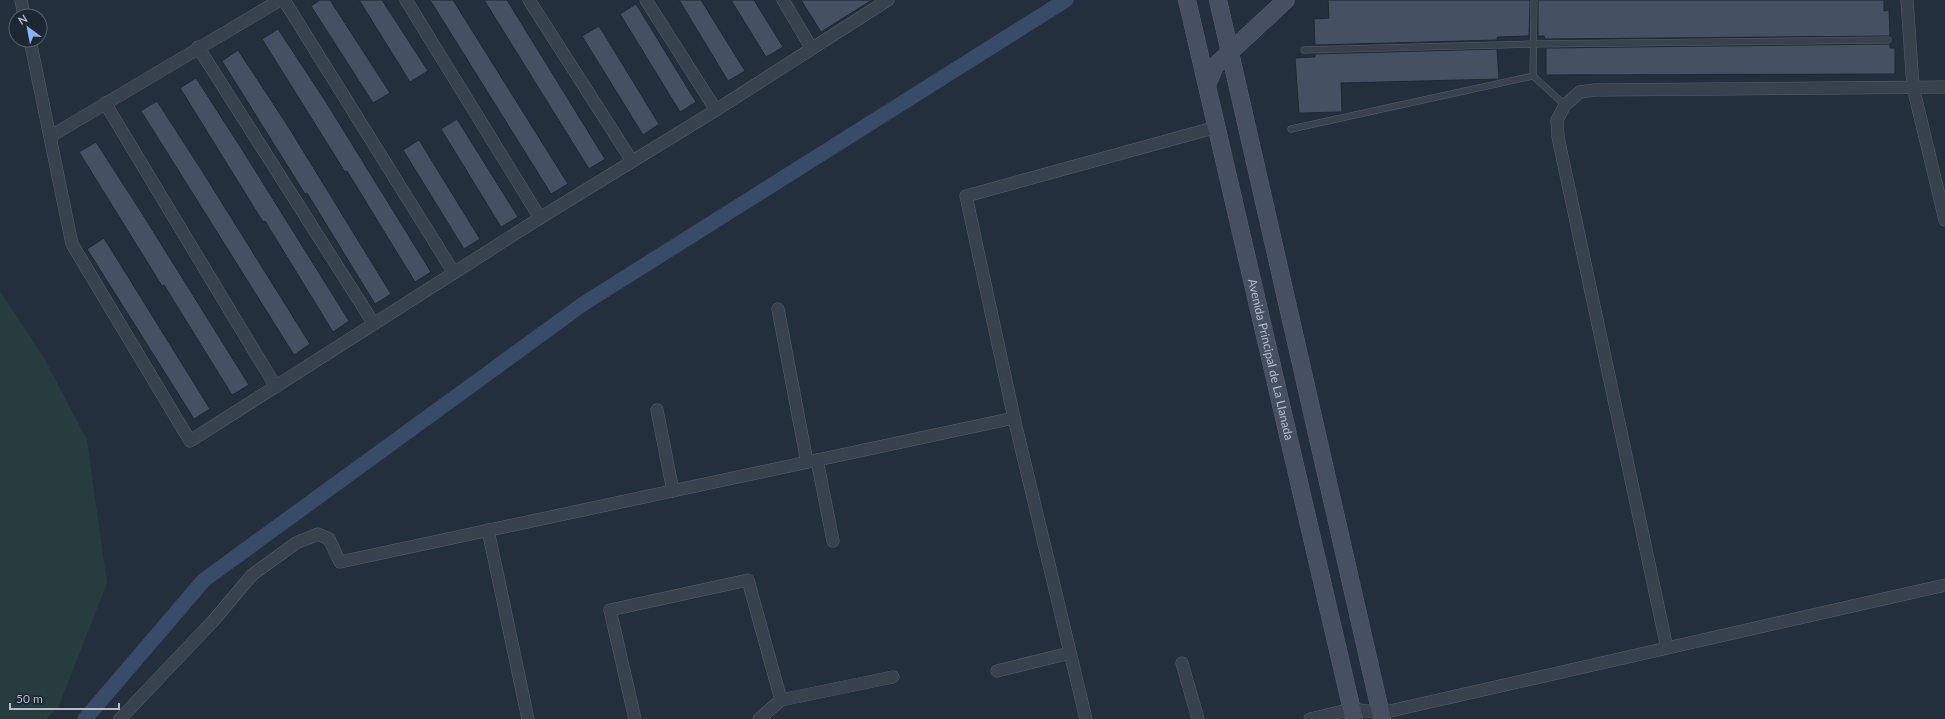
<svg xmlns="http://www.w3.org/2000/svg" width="1945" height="719" font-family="Lato,sans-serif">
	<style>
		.green { fill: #263c3f }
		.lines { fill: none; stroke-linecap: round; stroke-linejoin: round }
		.canal { stroke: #394c67; stroke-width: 15 }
		.building { fill: #455162; stroke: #1f2835 }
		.lane-casing { stroke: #565f6c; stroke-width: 7 }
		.street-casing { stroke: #565f6c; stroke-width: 13 }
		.secondary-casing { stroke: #565f6c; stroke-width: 18 }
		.lane { stroke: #38414e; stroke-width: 6 }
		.street { stroke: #38414e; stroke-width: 12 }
		.secondary { stroke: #465061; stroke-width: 17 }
		.labels { text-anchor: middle; stroke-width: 3; stroke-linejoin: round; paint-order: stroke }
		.street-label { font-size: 12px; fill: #b4bcc9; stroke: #1d2633 }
	</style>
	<rect width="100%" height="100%" fill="#242f3e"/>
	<path class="green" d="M 0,291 L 43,356 L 87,440 L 107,583 L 58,708 L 46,719 L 0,719 Z"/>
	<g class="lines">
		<path class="canal" d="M 85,719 L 204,580 L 583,304 L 1066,0"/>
	</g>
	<g class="building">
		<path d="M 320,0 L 330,0 L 390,93 L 373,103 L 311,6 Z"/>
		<path d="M 359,0 L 382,0 L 428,71 L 410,82 Z"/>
		<path d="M 430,0 L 453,0 L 568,184 L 551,194 Z"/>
		<path d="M 484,0 L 507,0 L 605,159 L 589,169 Z"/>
		<path d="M 679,0 L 701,0 L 745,71 L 728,81 Z"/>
		<path d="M 731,0 L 754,0 L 783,47 L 766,57 Z"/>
		<path d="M 801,0 L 872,0 L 821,32 Z"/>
		<path d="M 1328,0 L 1530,0 L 1529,36 L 1497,37 L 1497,40 L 1315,45 L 1314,19 L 1329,18 Z"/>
		<path d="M 1538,0 L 1884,0 L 1884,11 L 1889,10 L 1890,36 L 1545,39 L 1544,36 L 1538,36 Z"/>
		<path d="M 636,4 L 696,102 L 680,112 L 620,14 Z"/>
		<path d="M 599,26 L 659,124 L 643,135 L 582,36 Z"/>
		<path d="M 278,29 L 326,102 L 431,272 L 415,282 L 347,171 L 345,172 L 262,39 Z"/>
		<path d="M 1890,44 L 1890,48 L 1895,48 L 1895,74 L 1546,75 L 1546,48 Z"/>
		<path d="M 1497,49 L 1499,79 L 1341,83 L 1342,112 L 1299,113 L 1295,58 L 1315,57 L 1315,54 Z"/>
		<path d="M 238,50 L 286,123 L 391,294 L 375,304 L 307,193 L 305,194 L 222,61 Z"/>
		<path d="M 196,78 L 243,151 L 349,321 L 333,332 L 265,221 L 263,222 L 180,88 Z"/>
		<path d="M 157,101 L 204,174 L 310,344 L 294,355 L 141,111 Z"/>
		<path d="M 457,119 L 518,217 L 501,227 L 441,129 Z"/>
		<path d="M 419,140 L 480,239 L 464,249 L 403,150 Z"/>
		<path d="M 96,142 L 143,215 L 249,385 L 232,395 L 164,285 L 162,286 L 79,152 Z"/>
		<path d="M 104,238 L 210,409 L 194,419 L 87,249 Z"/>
	</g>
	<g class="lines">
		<defs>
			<g id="lane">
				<path d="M 1534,0 L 1533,76 L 1565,105"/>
				<path d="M 1304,50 L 1534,44 L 1888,40"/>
				<path d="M 1291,129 L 1533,76"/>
			</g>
			<g id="street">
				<path d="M 21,0 L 24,16"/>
				<path d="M 284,0 L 454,273"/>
				<path d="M 406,0 L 540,218"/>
				<path d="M 529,0 L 632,161"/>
				<path d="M 646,0 L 716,110"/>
				<path d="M 783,0 L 812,49"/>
				<path d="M 1907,0 L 1913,87 L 1945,220"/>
				<path d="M 30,40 L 72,244 L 190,441 L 540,218 L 716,110 L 888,0"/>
				<path d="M 198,47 L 374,324"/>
				<path d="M 105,103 L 276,387"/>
				<path d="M 51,136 L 280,0"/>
				<path d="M 778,309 L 807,462"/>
				<path d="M 657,410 L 673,491"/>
				<path d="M 817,460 L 833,541"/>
				<path d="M 488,530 L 528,719"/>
				<path d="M 1667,648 L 1558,137 L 1557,120 L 1565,105 L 1580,92 L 1595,90 L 1945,87"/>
				<path d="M 1182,663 L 1198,719"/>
				<path d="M 997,671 L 1070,653"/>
				<path d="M 120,719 L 214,620 L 252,575 L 296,543 L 318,534 L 329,539 L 340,562 L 1014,418"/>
				<path d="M 635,719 L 610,610 L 748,580 L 781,700"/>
				<path d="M 759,719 L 781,700 L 893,677"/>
				<path d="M 1086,719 L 1014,418 L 966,196 L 1217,127"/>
				<path d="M 1310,719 L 1352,709 L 1381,713 L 1945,585"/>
			</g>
			<g id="secondary">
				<path id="s1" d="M 1187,0 L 1354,719"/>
				<path d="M 1218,0 L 1382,719"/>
				<path d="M 1207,85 L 1215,66 L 1286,0"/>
			</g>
		</defs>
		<use href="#lane" class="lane-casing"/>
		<use href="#street" class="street-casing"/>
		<use href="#secondary" class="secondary-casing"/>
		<use href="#lane" class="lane"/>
		<use href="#street" class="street"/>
		<use href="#secondary" class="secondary"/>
	</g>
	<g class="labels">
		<g class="street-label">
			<text dy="4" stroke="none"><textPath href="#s1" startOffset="369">Avenida Principal de La Llanada</textPath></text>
		</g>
	</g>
	<g transform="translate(28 28) rotate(328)"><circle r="19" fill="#1d2633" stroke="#59626f"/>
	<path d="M0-3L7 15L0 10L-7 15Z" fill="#8ab4f8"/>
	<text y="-6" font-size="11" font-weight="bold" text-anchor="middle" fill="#b4bcc9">N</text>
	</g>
	<path d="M10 703v6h109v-6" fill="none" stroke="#b4bcc9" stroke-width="2"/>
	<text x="16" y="703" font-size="12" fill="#b4bcc9" stroke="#1d2633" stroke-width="3" paint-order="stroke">50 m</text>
</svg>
